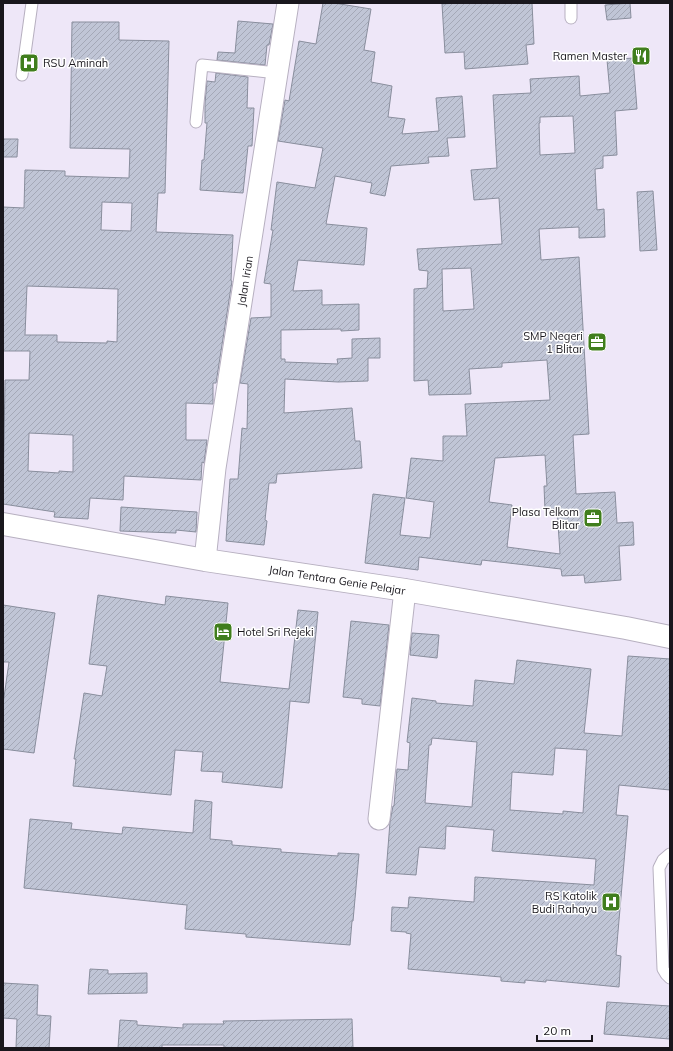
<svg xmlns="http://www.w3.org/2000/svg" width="673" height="1051" font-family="Mulish,sans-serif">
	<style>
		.building { fill: url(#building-hatch); stroke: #898e9d; fill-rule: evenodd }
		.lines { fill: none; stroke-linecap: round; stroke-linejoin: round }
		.lane-casing { stroke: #b7b0c0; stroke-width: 13 }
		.street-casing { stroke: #b7b0c0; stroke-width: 23 }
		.secondary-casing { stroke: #b7b0c0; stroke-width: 24 }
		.lane { stroke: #fff; stroke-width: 11 }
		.street { stroke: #fff; stroke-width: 21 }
		.secondary { stroke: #fff; stroke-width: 22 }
		.labels { text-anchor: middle; stroke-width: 3; stroke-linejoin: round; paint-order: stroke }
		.poi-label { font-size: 11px; fill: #19171d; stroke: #fff; text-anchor: end }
		.street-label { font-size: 11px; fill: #19171d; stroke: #fff }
	</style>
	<defs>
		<pattern id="building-hatch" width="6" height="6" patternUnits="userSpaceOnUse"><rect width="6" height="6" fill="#c0c5d6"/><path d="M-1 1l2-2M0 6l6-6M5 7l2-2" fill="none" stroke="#a4a8b7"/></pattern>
	</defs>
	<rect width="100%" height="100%" fill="#eee7f8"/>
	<g class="building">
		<path d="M 323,3 L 334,3 L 371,9 L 364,50 L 375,52 L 371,82 L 392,86 L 388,117 L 405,119 L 402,134 L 439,131 L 436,98 L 462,96 L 465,137 L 447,138 L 449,156 L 428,157 L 429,163 L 391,166 L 385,196 L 370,193 L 372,183 L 335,176 L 326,224 L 367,228 L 364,265 L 298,260 L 293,291 L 322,290 L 322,305 L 359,304 L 359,330 L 341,331 L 341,329 L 281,330 L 281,359 L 285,359 L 285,362 L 338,364 L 337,359 L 352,358 L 352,339 L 380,338 L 380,358 L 368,358 L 368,381 L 338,382 L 285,379 L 284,413 L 352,408 L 355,441 L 360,441 L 362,468 L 277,474 L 276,483 L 269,483 L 265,520 L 267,521 L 264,545 L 226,541 L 230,479 L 238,479 L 242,428 L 247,429 L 248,384 L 240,383 L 251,318 L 271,317 L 271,284 L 264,283 L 273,230 L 271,230 L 277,182 L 315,188 L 323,148 L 278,141 L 285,100 L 289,101 L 299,41 L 316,44 Z"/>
		<path d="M 457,3 L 532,3 L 534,44 L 526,45 L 528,64 L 465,69 L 464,52 L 445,53 L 442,4 Z"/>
		<path d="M 630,3 L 631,18 L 607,20 L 605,5 Z"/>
		<path d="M 238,21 L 273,24 L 269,45 L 267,45 L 265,65 L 217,60 L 218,52 L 235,53 Z"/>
		<path d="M 72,22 L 119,22 L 119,40 L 169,41 L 165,193 L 158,193 L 156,232 L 233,235 L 231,281 L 232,281 L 216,383 L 213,383 L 213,404 L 186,403 L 186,440 L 207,440 L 204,463 L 202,462 L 201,480 L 124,476 L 123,500 L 90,498 L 88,519 L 54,517 L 55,512 L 3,504 L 5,380 L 29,380 L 30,351 L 3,351 L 3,207 L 24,208 L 25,170 L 65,171 L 65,176 L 129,178 L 130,149 L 70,148 ZM 102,202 L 132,203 L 131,231 L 101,230 ZM 27,286 L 118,289 L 117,342 L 107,341 L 107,343 L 57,342 L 57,335 L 25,335 ZM 29,433 L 73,435 L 73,472 L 59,471 L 59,473 L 28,471 Z"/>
		<path d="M 633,58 L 637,109 L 615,111 L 617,155 L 603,156 L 603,168 L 595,169 L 597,210 L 604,209 L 605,237 L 579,238 L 579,227 L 539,229 L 541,260 L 579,257 L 589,434 L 573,435 L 576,494 L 615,492 L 617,523 L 633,522 L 634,545 L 619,546 L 621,580 L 585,583 L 584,575 L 562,576 L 561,569 L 482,560 L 481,565 L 419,557 L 418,570 L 365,563 L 373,494 L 405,498 L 400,535 L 430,538 L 434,502 L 406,498 L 411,458 L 443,461 L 443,436 L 467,436 L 465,404 L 550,400 L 547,360 L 502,363 L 502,367 L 469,369 L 471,394 L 429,395 L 428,380 L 414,381 L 414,289 L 427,288 L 428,271 L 419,270 L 417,249 L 502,244 L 499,198 L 474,200 L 471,170 L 497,168 L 493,95 L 531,93 L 530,79 L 579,76 L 580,96 L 610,93 L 607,60 ZM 573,116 L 575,153 L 540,155 L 539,123 L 540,123 L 540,117 ZM 471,268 L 474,309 L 443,311 L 442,269 ZM 545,455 L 547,486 L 544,486 L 545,510 L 557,509 L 560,554 L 507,547 L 512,505 L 489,502 L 495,458 Z"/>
		<path d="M 216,73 L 248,77 L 247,108 L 254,108 L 252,146 L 248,146 L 243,193 L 200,190 L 202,160 L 204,160 L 207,123 L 205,123 L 205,103 L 207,81 L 215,82 Z"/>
		<path d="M 3,139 L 18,139 L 17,157 L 3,157 Z"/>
		<path d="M 653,191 L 657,250 L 640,251 L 637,192 Z"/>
		<path d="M 121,507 L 197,512 L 196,532 L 176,530 L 176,533 L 120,531 Z"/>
		<path d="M 98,595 L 165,605 L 166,596 L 228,603 L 220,682 L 289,689 L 298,610 L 318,612 L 309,703 L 290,701 L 282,788 L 222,782 L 223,772 L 201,771 L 203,752 L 175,750 L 171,795 L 73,786 L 76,759 L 74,759 L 84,693 L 102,696 L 107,666 L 89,664 Z"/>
		<path d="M 3,605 L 55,613 L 34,753 L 3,749 L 3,704 L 9,662 L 3,662 Z"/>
		<path d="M 351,621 L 389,625 L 380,706 L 362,704 L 362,699 L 343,697 Z"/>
		<path d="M 412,633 L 439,635 L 437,658 L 410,655 Z"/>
		<path d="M 628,656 L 670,659 L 670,790 L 619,785 L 616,815 L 628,816 L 616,955 L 621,956 L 619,987 L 546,980 L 546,982 L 525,980 L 525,983 L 501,981 L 501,977 L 408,969 L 411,934 L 406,933 L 406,932 L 391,931 L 392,907 L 408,908 L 409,897 L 474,902 L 475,877 L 594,885 L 596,859 L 492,851 L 494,830 L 446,826 L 445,849 L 419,847 L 416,875 L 386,873 L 390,822 L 393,806 L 394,806 L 397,769 L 408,770 L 410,743 L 407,742 L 412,698 L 436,701 L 436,703 L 473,706 L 475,680 L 514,684 L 517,660 L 591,669 L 584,733 L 622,736 ZM 432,738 L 477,742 L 472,807 L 425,803 L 429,745 L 431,745 ZM 555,748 L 587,750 L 583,813 L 563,811 L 563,814 L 510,810 L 512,772 L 553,775 Z"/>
		<path d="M 195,800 L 212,802 L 210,839 L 232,841 L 232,845 L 281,849 L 281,852 L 338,856 L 338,853 L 359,854 L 353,921 L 352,921 L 350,945 L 246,937 L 246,934 L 185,929 L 187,905 L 24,888 L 30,819 L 72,823 L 71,829 L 122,834 L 123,827 L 193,833 Z"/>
		<path d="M 90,969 L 108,970 L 108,974 L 147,973 L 147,993 L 88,994 Z"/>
		<path d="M 3,983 L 38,985 L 37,1015 L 51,1016 L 49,1048 L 16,1048 L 17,1019 L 3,1018 Z"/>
		<path d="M 607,1002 L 670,1006 L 670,1039 L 604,1034 Z"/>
		<path d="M 352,1019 L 353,1048 L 224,1048 L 224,1045 L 162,1045 L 162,1048 L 118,1048 L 120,1020 L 137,1021 L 137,1025 L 183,1028 L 183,1024 L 224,1024 L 223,1021 Z"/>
	</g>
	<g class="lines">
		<defs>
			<g id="lane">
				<path d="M 571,3 L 571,18"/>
				<path d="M 22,75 L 32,3"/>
				<path d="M 196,122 L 202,65 L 277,73"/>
				<path d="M 670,854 L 663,860 L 659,868 L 663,969 L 666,974 L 670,978"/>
			</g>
			<g id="street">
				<path d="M 205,560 L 215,468 L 288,3"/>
				<path d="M 379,819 L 405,590"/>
			</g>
			<path id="secondary" d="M 3,524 L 205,560 L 405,590 L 626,628 L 670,637"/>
		</defs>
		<use href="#lane" class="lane-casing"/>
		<use href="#street" class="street-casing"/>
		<use href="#secondary" class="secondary-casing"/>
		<use href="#lane" class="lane"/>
		<use href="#street" class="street"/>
		<use href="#secondary" class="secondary"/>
	</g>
	<defs>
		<symbol id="restaurant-square" viewBox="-11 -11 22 22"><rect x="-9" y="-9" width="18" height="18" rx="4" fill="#407e1d" stroke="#fff"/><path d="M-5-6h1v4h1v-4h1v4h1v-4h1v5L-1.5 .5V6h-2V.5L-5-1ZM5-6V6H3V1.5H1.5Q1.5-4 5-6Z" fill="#fff"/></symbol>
		<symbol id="hospital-square" viewBox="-11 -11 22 22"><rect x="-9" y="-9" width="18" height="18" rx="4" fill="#407e1d" stroke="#fff"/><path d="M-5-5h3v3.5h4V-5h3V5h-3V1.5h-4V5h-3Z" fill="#fff"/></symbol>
		<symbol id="office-square" viewBox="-11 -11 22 22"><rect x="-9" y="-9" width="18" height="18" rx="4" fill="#407e1d" stroke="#fff"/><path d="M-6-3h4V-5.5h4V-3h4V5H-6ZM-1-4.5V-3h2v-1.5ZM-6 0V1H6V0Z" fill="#fff"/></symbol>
		<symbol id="hotel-square" viewBox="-11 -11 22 22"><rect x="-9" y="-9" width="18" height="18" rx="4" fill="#407e1d" stroke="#fff"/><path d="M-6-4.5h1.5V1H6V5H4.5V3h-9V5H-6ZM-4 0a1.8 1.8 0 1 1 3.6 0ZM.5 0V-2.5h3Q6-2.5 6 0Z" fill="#fff"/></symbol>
	</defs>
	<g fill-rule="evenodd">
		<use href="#restaurant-square" x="630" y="45" width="22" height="22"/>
		<use href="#hospital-square" x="18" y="52" width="22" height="22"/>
		<use href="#office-square" x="586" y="331" width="22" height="22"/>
		<use href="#office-square" x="582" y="507" width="22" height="22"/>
		<use href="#hotel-square" x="212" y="621" width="22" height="22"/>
		<use href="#hospital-square" x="600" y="891" width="22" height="22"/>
	</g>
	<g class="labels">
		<g class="poi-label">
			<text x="627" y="60">Ramen Master</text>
			<text x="43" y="67" text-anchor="start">RSU Aminah</text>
			<text x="583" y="340">SMP Negeri<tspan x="583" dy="13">1 Blitar</tspan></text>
			<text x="579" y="516">Plasa Telkom<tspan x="579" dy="13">Blitar</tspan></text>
			<text x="237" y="636" text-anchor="start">Hotel Sri Rejeki</text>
			<text x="597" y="900">RS Katolik<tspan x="597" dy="13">Budi Rahayu</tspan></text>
		</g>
		<g class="street-label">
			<text transform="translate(245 281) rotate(-81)" y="4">Jalan Irian</text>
			<text transform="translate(337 580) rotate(9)" y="4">Jalan Tentara Genie Pelajar</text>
		</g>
	</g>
	<rect width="673" height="1051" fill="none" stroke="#19171d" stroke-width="8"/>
	<path d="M537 1035v6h55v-6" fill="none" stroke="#19171d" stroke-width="2"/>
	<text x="543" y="1035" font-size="12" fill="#19171d" stroke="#ffffff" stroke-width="3" paint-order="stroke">20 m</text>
</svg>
